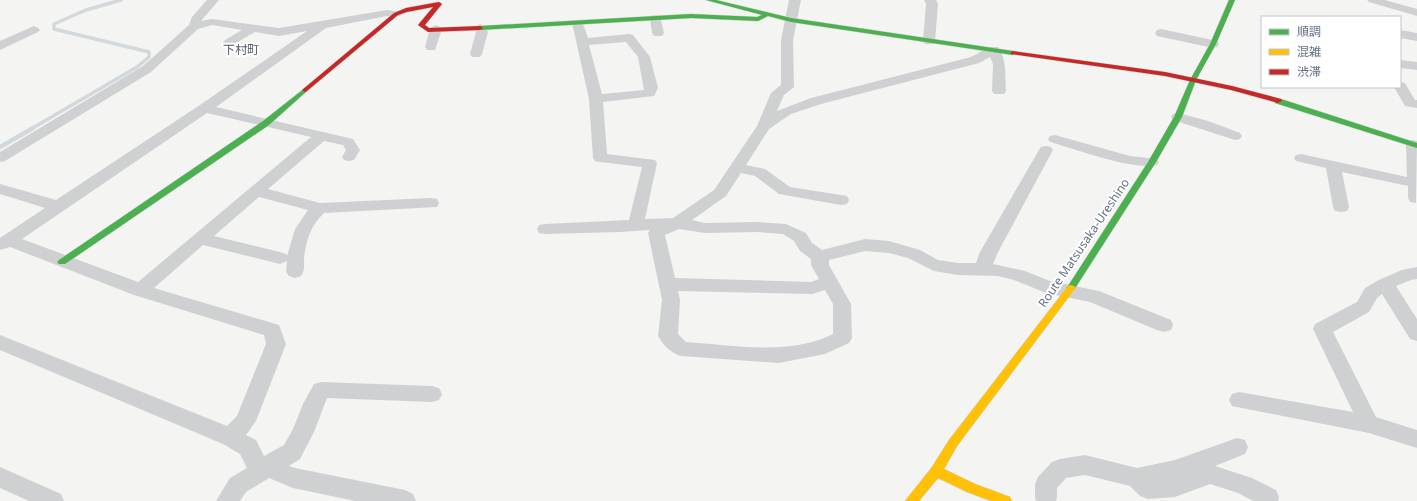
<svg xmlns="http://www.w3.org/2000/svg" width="1417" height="501" font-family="'Noto Sans','Noto Sans JP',sans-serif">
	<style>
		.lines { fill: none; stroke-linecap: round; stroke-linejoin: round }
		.stream-far1 { stroke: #d2d8dc; stroke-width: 3.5 }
		.stream { stroke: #d2d8dc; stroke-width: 4.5 }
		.fast-casing { stroke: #d1d3d3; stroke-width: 1 }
		.slow-casing { stroke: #d1d3d3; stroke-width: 1 }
		.jam-casing { stroke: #d1d3d3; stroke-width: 1 }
		.street { fill: #cfd0d1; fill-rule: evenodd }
		.fast { fill: #4caf50; fill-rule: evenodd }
		.slow { fill: #ffc107; fill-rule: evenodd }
		.jam { fill: #c62828; fill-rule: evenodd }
		.labels { text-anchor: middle; stroke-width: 4; stroke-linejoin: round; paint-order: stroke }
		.far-quarter-label { font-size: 12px; fill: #515b69; stroke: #fff }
		.street-label { font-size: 12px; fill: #627085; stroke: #fff }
	</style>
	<rect width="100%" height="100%" fill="#f4f5f2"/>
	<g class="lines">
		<path class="stream-far1" d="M 31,129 L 137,67 L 149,57 L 149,52 L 54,29 L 54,24 L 86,10 L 121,0"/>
		<path class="stream" d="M 0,147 L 33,128"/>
		<defs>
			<g id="fast">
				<path d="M 706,0 L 716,0 L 791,18 L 1013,51 L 1016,53 L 1013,55 L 791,22 L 768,16 L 758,21 L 691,18 L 480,30 L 477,28 L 480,26 L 691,14 L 757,17 L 762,15 Z"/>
				<path d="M 1229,0 L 1235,0 L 1216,44 L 1196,80 L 1182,117 L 1156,162 L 1074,290 L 1068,290 L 1066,288 L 1068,286 L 1148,162 L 1174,117 L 1190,80 L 1210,44 Z"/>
				<path d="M 305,88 L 308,90 L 307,91 L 269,125 L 65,264 L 59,264 L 57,262 L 59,260 L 263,121 Z"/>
				<path d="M 1275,99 L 1281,99 L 1417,143 L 1417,148 L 1275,103 Z"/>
			</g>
			<path id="slow" d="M 1071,285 L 1074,286 L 1076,288 L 1074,290 L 957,446 L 944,469 L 975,484 L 1010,497 L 1012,501 L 991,501 L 967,492 L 938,478 L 919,501 L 905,501 L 932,467 L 949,440 L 1068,286 Z"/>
			<g id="jam">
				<path d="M 439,2 L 442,4 L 425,25 L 429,28 L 480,26 L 483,28 L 480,30 L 428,32 L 418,25 L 433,7 L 407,12 L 398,15 L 307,91 L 305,92 L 302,90 L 394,13 L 406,8 Z"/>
				<path d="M 1013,51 L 1165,72 L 1232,86 L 1281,99 L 1282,101 L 1278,103 L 1231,90 L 1165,76 L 1011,54 L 1010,53 Z"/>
			</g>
		</defs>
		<use href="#fast" class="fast-casing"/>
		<use href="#slow" class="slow-casing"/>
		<use href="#jam" class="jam-casing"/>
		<g class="street">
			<path d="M 207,0 L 219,0 L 201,21 L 212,19 L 279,28 L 387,10 L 400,12 L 402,14 L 400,16 L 387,16 L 326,28 L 216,107 L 353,139 L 360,150 L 354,160 L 349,161 L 344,160 L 342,157 L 346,150 L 343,145 L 324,141 L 268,189 L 320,203 L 431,198 L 437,199 L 439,203 L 437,207 L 324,213 C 311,225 306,240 304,258 C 304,265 305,271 301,276 L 295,278 L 289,276 L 286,272 L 287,261 L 280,264 L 203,245 L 154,288 L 279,325 L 286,344 L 256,421 L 246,435 L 256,440 L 264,456 L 284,445 L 293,429 L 303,404 L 314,384 L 321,382 L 432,386 L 439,388 L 442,394 L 439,400 L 432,402 L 327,398 L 314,432 L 300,459 L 289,466 L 295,468 L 405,490 L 413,494 L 416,501 L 355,501 L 293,488 L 269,478 L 246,492 L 240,501 L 216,501 L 230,478 L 247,468 L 240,454 L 223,444 L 0,350 L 0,335 L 227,426 L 237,416 L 266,344 L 264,335 L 134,295 L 10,247 L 0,250 L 0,238 L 45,208 L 0,194 L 0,184 L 56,200 L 200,105 L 307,31 L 279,36 L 255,32 L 229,47 L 225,46 L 223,43 L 225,40 L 242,30 L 212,25 L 198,29 L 151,72 L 5,161 L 0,162 L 0,152 L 143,66 L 189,25 L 192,17 ZM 207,113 L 311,137 L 138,282 L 22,239 ZM 259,197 L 308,210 L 295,229 L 287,256 L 286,254 L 280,252 L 214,236 Z"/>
			<path d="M 789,0 L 801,0 L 793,40 L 794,87 L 784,95 L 777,111 L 811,98 L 971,57 L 990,47 L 998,47 C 1007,60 1005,76 1006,91 L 1004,94 L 994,94 L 992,91 L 993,64 L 990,57 L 979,63 L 821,104 L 791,114 L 769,129 L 746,165 L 765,169 L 790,187 L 847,196 L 849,200 L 847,204 L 841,205 L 779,194 L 755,176 L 741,173 L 726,196 L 692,220 L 705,223 L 756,222 L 786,224 L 806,233 L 812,243 L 822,250 L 865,239 L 889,241 L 920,250 L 938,260 L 958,263 L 976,263 L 980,252 L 1039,150 L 1041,147 L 1046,146 L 1051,147 L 1053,150 L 998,252 L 993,264 L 1025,271 L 1050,281 L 1099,291 L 1171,320 L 1173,325 L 1171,330 L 1164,332 L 1157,330 L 1090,302 L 1046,293 L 1014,280 L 998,276 L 958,275 L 934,271 L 908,258 L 889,253 L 865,251 L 829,260 L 829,265 L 851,304 L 852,338 L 849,343 L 825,354 L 779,363 L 681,356 C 671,353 663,345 658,336 L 662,300 L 648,233 L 650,230 L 620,232 L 545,234 L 539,233 L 537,229 L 539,225 L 545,224 L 629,220 L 642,167 L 600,162 L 595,161 L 593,158 L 589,99 L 572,23 L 574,21 L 582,21 L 588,38 L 629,34 L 633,35 L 650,57 L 658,88 L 654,96 L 603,102 L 607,154 L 655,160 L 657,163 L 645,219 L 673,218 L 714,190 L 757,126 L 771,93 L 781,85 L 781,40 ZM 626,42 L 638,57 L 644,90 L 602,94 L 589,45 ZM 679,229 L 705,233 L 756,232 L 783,234 L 794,241 L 800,251 L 811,259 L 811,265 L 819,279 L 811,282 L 675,278 L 665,235 ZM 825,290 L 833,304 L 833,334 C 791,356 731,345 686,342 L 678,334 L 680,300 L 678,291 L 812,294 Z"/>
			<path d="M 924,0 L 936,0 L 938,4 L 935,41 L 933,44 L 925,44 L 923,41 L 926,4 Z"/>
			<path d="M 1367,0 L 1385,0 L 1417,9 L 1417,16 L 1369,2 Z"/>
			<path d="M 656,15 L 660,16 L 664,33 L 662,36 L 654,36 L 652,33 L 650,18 L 652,16 Z"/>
			<path d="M 480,24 L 484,26 L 488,32 L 482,54 L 480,57 L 472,57 L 470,54 L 476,32 L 474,28 L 476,26 Z"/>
			<path d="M 436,25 L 440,27 L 442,29 L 435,50 L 427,50 L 425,47 L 430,29 L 432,27 Z"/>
			<path d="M 34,26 L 38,28 L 40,30 L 38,32 L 0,50 L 0,41 Z"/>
			<path d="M 1161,29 L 1217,41 L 1219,44 L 1217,47 L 1213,48 L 1157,36 L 1155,33 L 1157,30 Z"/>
			<path d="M 1400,30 L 1417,33 L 1417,41 L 1400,38 Z"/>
			<path d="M 1400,60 L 1417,62 L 1417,70 L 1400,68 Z"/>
			<path d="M 1400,82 L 1405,83 L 1415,100 L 1417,100 L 1417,108 L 1405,106 L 1394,87 L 1400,87 Z"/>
			<path d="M 1178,113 L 1208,121 L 1240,133 L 1242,136 L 1240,139 L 1235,140 L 1173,120 L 1171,117 L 1173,114 Z"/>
			<path d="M 1055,135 L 1130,156 L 1157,159 L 1159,162 L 1157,165 C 1134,171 1075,149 1050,142 L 1048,139 L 1050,136 Z"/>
			<path d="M 1413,140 L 1417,141 L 1416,203 L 1410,202 L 1408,198 L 1408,186 L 1342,172 L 1349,207 L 1347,211 L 1341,212 L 1335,211 L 1333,207 L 1326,168 L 1296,161 L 1294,158 L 1296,155 L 1301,154 L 1407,177 L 1406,144 L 1408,141 Z"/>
			<path d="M 1417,267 L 1417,279 L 1411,280 L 1396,286 L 1417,319 L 1417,341 L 1410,339 L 1382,294 L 1377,298 L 1369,312 L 1333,332 L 1376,417 L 1417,430 L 1417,448 L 1369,433 L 1232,406 L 1229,400 L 1232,394 L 1239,392 L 1353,412 L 1313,329 L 1315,324 L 1357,302 L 1365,288 L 1379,280 L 1402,270 Z"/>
			<path d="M 1237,438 L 1245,440 L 1248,447 L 1245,454 L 1215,466 L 1252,478 L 1276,490 L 1279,497 L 1278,501 L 1253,501 L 1238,493 L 1210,484 L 1175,497 L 1148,499 L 1140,496 L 1130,486 L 1085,475 L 1066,478 L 1057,488 L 1057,497 L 1056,501 L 1036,501 L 1035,497 L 1035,484 L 1038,477 L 1052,462 L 1060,459 L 1085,455 L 1137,468 L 1175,460 Z"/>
			<path d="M 0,467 L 61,494 L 64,501 L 29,501 L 0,488 Z"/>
		</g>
		<use href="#fast" class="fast"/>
		<use href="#slow" class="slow"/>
		<use href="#jam" class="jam"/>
	</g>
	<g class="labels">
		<g class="far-quarter-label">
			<text x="241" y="54">下村町</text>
		</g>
		<g class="street-label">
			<text transform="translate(1084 243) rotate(-56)" y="4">Route Matsusaka-Ureshino</text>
		</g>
	</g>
	<rect x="1261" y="16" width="140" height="72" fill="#ffffff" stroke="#c0c6ce"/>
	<rect x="1269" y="29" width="20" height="6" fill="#4caf50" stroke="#c0c6ce"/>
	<text x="1297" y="36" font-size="12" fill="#627085">順調</text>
	<rect x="1269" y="49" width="20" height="6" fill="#ffc107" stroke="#c0c6ce"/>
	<text x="1297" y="56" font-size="12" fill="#627085">混雑</text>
	<rect x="1269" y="69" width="20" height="6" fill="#c62828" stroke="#c0c6ce"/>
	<text x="1297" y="76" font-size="12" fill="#627085">渋滞</text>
</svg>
